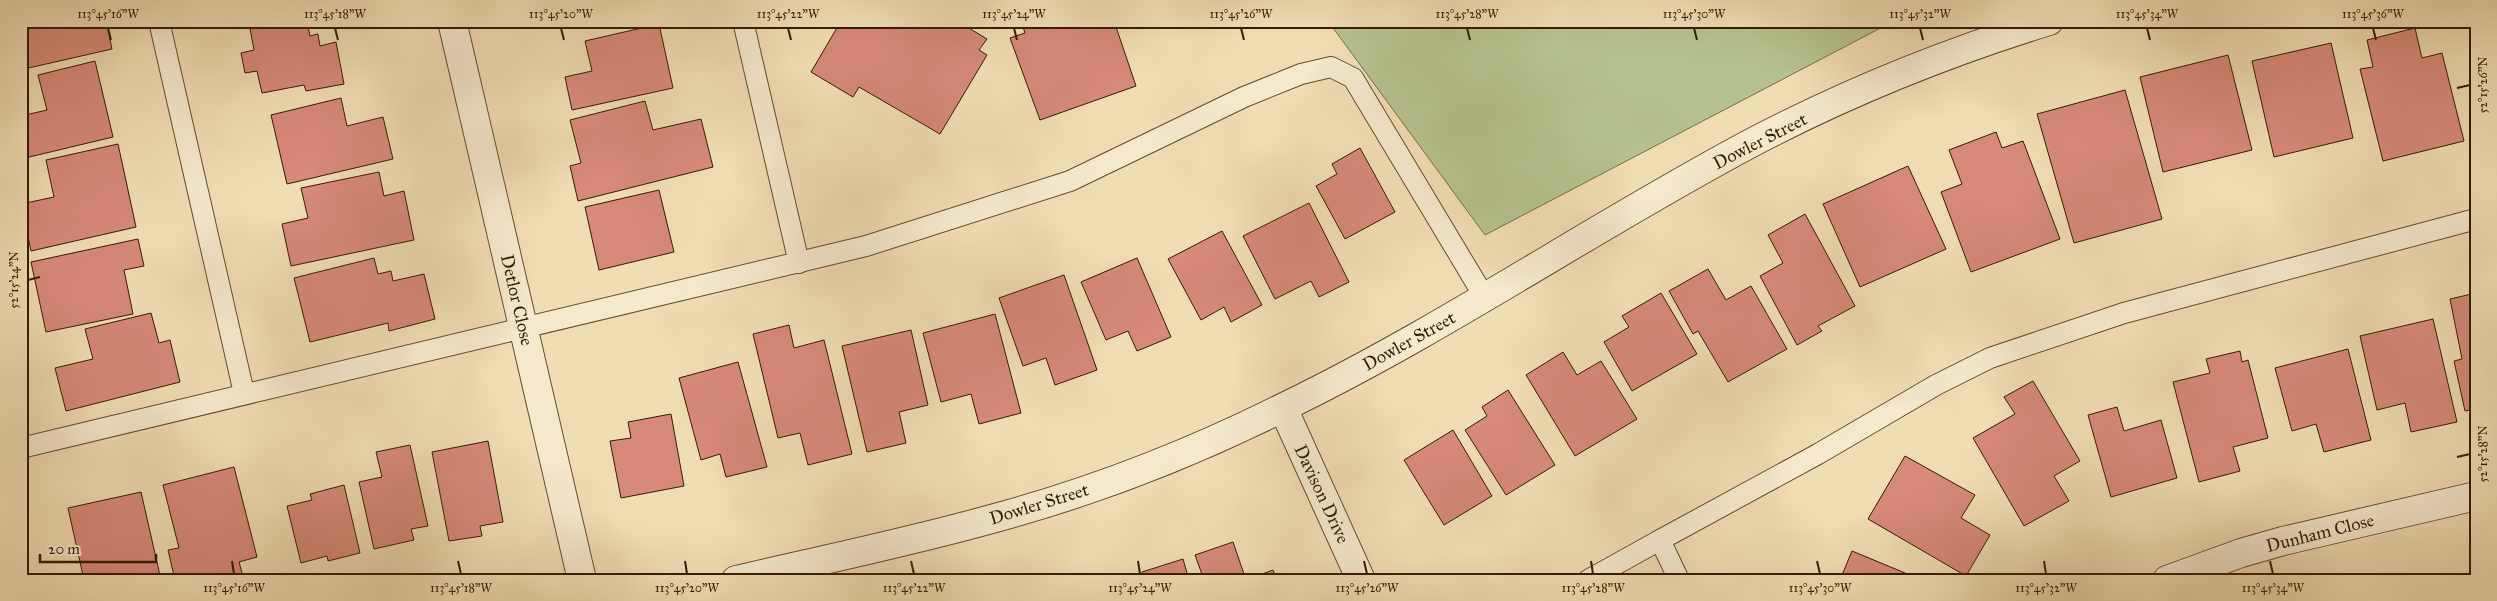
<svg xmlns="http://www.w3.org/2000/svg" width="2497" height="601" font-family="'IM FELL Great Primer',serif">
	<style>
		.green { fill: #b6c290; stroke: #746e48 }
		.building { fill: #d7897a; stroke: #331b00 }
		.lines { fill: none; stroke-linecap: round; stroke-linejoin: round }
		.service-casing { stroke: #624c2d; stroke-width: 22 }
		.minor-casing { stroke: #624c2d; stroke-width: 30 }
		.tertiary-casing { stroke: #624c2d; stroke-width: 30 }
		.service { stroke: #f6e9ce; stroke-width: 20 }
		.minor { stroke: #f6e9ce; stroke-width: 28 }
		.tertiary { stroke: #f6e9ce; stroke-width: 28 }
		.ticks { fill: none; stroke: #331b00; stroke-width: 2 }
		.labels { text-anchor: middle; stroke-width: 5; stroke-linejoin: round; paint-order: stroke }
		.street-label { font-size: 18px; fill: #331b00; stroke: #f6e9ce }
		.neatline { fill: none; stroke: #331b00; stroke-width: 2 }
		.ticks-label { font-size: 12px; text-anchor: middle; fill: #331b00 }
	</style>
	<rect width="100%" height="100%" fill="#f1ddb4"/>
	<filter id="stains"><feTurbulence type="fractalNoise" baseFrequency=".004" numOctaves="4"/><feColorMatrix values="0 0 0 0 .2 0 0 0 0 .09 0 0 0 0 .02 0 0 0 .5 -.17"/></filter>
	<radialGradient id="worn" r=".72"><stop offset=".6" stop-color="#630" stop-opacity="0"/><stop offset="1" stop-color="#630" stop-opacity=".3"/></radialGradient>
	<path class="green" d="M 1328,21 L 1894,21 L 1485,235 Z"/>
	<g class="building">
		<path d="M 32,21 L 106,21 L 112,49 L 24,69 L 21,54 L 21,31 L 33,28 Z"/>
		<path d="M 286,21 L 307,21 L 310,36 L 318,34 L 320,46 L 336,42 L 344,84 L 306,91 L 304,85 L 262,93 L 257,71 L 245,73 L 241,53 L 254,50 L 250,29 Z"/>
		<path d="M 574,21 L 598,21 L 575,26 Z"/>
		<path d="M 841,21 L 957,21 L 987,39 L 979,50 L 987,55 L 940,134 L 859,87 L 853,97 L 811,72 Z"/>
		<path d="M 1021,21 L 1114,21 L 1136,86 L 1040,120 L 1010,38 L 1025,33 Z"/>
		<path d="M 659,24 L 673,88 L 572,110 L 565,77 L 592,71 L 585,41 Z"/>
		<path d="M 2415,28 L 2422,58 L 2442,53 L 2464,141 L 2383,161 L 2360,69 L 2373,67 L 2367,40 Z"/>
		<path d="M 2331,43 L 2353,138 L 2274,157 L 2252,61 Z"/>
		<path d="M 2228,55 L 2252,150 L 2163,172 L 2140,77 Z"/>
		<path d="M 95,61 L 113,137 L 21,159 L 21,116 L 47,110 L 38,75 Z"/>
		<path d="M 2125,90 L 2162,219 L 2074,243 L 2037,114 Z"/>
		<path d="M 341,98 L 347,126 L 383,117 L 393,159 L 287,184 L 271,115 Z"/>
		<path d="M 645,101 L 653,130 L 701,119 L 713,167 L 578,201 L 570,166 L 581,163 L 570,120 Z"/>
		<path d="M 1996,132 L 2002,148 L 2023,141 L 2060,239 L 1971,272 L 1941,192 L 1962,184 L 1949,150 Z"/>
		<path d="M 118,144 L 136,227 L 31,251 L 21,204 L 54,197 L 46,160 Z"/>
		<path d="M 1360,148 L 1395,212 L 1345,239 L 1316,186 L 1337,174 L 1332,164 Z"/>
		<path d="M 1908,166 L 1946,249 L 1860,287 L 1823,204 Z"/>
		<path d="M 379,172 L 384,196 L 404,191 L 414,240 L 291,266 L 282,224 L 308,218 L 301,188 Z"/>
		<path d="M 659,190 L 674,252 L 599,270 L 585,207 Z"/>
		<path d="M 1309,203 L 1349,282 L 1319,297 L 1311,281 L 1275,299 L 1243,236 Z"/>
		<path d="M 1805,214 L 1855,306 L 1818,326 L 1822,331 L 1797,345 L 1760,276 L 1783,263 L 1768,235 Z"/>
		<path d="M 1222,231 L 1262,305 L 1231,322 L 1224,307 L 1201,320 L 1168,259 Z"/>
		<path d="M 138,239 L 144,266 L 124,270 L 133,314 L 46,332 L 31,262 Z"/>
		<path d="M 374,258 L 378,274 L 391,271 L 393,281 L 424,274 L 435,319 L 389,331 L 388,323 L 310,342 L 294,278 Z"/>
		<path d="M 1137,258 L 1171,337 L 1137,351 L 1128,331 L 1106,340 L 1081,282 Z"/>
		<path d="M 1708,269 L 1726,300 L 1751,286 L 1787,349 L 1728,382 L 1698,331 L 1693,334 L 1669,291 Z"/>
		<path d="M 1064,275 L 1097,370 L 1055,385 L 1046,358 L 1023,366 L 999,298 Z"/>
		<path d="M 1661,293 L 1697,354 L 1632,391 L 1604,342 L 1629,327 L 1622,316 Z"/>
		<path d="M 2476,293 L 2476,409 L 2465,411 L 2454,361 L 2462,359 L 2450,299 Z"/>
		<path d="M 151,313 L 159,343 L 170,340 L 180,382 L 66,411 L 55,368 L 93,359 L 85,329 Z"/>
		<path d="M 995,314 L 1021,413 L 979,424 L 971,394 L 941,402 L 923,333 Z"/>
		<path d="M 2433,319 L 2457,422 L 2411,432 L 2405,403 L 2377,410 L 2360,336 Z"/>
		<path d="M 789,325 L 794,348 L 824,340 L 852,454 L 808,465 L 800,433 L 778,438 L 753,334 Z"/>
		<path d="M 911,330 L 928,405 L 899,412 L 906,443 L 867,452 L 842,346 Z"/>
		<path d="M 2348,349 L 2371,440 L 2324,452 L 2316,424 L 2292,431 L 2275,368 Z"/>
		<path d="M 2240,351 L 2242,362 L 2248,360 L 2268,438 L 2233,447 L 2240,471 L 2199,482 L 2173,382 L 2210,373 L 2206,359 Z"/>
		<path d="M 1563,352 L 1577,375 L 1601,361 L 1637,419 L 1575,456 L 1526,375 Z"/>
		<path d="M 738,362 L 767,467 L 726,477 L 720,454 L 701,460 L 679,378 Z"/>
		<path d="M 2033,381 L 2080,461 L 2054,476 L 2069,501 L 2024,526 L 1973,438 L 2015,414 L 2004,397 Z"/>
		<path d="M 1508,390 L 1555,465 L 1506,495 L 1465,430 L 1487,416 L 1482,407 Z"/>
		<path d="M 2117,407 L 2124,431 L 2161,420 L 2177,478 L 2111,497 L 2088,415 Z"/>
		<path d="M 671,414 L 684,486 L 621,498 L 610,441 L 631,438 L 628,422 Z"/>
		<path d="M 1453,430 L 1492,496 L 1444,525 L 1404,460 Z"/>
		<path d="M 488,441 L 503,522 L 480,526 L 482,536 L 449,541 L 432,452 Z"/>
		<path d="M 410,445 L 428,526 L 411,529 L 414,540 L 374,549 L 359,482 L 382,477 L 376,452 Z"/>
		<path d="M 1905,456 L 1975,495 L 1961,518 L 1990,535 L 1966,576 L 1868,519 Z"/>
		<path d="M 234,467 L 257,557 L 239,562 L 244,580 L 175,580 L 168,550 L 179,548 L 163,485 Z"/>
		<path d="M 344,485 L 360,553 L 328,561 L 327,556 L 301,563 L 287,506 L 312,500 L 310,494 Z"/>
		<path d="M 141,492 L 161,580 L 111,580 L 110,576 L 84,580 L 68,508 Z"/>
		<path d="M 1233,542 L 1246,580 L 1204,580 L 1195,555 Z"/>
		<path d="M 1852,551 L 1922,580 L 1840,580 Z"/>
		<path d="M 1183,559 L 1189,580 L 1145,580 L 1142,572 Z"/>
		<path d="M 1273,570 L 1277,580 L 1246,580 Z"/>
	</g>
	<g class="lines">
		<defs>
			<g id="service">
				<path d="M 159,21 L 244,393"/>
				<path d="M 743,21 L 799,263"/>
				<path d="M 21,448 L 866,246 L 1070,181 L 1244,97 L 1301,74 L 1331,67 L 1353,78 L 1485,298"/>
				<path d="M 1660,540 L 1818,454 L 1936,385 L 1990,358 L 2124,313 L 2476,219"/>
				<path d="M 1588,580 L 1660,540 L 1679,580"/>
			</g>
			<g id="minor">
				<path d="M 452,21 L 582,580"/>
				<path d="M 1283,408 L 1361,580"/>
				<path d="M 2167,580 L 2241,553 L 2283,541 L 2476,496"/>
			</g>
			<path id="tertiary" d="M 736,580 C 822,560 910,542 995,518 C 1095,491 1192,453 1284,407 C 1447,328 1596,225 1755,141 C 1849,92 1948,52 2049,21"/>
		</defs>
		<use href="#service" class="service-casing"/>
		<use href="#minor" class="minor-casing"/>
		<use href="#tertiary" class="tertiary-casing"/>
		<use href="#service" class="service"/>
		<use href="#minor" class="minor"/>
		<use href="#tertiary" class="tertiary"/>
	</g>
	<path class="ticks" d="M 108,28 L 111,40M 335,28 L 338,40M 561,28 L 564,40M 788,28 L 791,40M 1014,28 L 1017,40M 1241,28 L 1244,40M 1467,28 L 1470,40M 1694,28 L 1697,40M 1920,28 L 1923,40M 2147,28 L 2150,40M 2373,28 L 2376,40M 2457,88 L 2470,85M 28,280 L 40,277M 2457,457 L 2470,454M 232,561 L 234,574M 458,561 L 461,574M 685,561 L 687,574M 911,561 L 914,574M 1138,561 L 1140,574M 1364,561 L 1367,574M 1591,561 L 1593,574M 1817,561 L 1820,574M 2044,561 L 2046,574M 2270,561 L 2273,574"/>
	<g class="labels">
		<g class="street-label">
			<text transform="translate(1760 141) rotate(-27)" y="6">Dowler Street</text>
			<text transform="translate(517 300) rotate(77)" y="6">Detlor Close</text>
			<text transform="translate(1409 341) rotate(-29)" y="6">Dowler Street</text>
			<text transform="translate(1322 494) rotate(65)" y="6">Davison Drive</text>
			<text transform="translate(1039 504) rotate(-17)" y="6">Dowler Street</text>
			<text transform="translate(2320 533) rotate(-14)" y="6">Dunham Close</text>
		</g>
	</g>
	<rect width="2497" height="601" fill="none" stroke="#f1ddb4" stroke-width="55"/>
	<path d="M40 554v8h116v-8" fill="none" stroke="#331b00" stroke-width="2.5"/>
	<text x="48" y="554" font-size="15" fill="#331b00" stroke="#f6e9ce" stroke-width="4" paint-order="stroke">20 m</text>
	<rect x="28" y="28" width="2442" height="546" class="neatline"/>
	<g class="ticks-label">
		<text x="108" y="18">113°45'16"W</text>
		<text x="335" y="18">113°45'18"W</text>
		<text x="561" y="18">113°45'20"W</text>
		<text x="788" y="18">113°45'22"W</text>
		<text x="1014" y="18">113°45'24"W</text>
		<text x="1241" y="18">113°45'26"W</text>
		<text x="1467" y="18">113°45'28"W</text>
		<text x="1694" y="18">113°45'30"W</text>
		<text x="1920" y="18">113°45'32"W</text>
		<text x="2147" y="18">113°45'34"W</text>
		<text x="2373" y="18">113°45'36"W</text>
		<text transform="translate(2483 85) rotate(-90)" y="4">52°15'26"N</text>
		<text transform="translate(14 280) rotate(-90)" y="4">52°15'24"N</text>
		<text transform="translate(2483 454) rotate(-90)" y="4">52°15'28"N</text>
		<text x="234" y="592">113°45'16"W</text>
		<text x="461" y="592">113°45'18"W</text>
		<text x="687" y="592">113°45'20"W</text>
		<text x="914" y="592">113°45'22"W</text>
		<text x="1140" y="592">113°45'24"W</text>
		<text x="1367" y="592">113°45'26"W</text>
		<text x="1593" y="592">113°45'28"W</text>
		<text x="1820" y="592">113°45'30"W</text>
		<text x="2046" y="592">113°45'32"W</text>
		<text x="2273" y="592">113°45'34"W</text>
	</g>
	<rect width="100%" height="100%" filter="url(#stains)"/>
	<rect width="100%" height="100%" fill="url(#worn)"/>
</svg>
